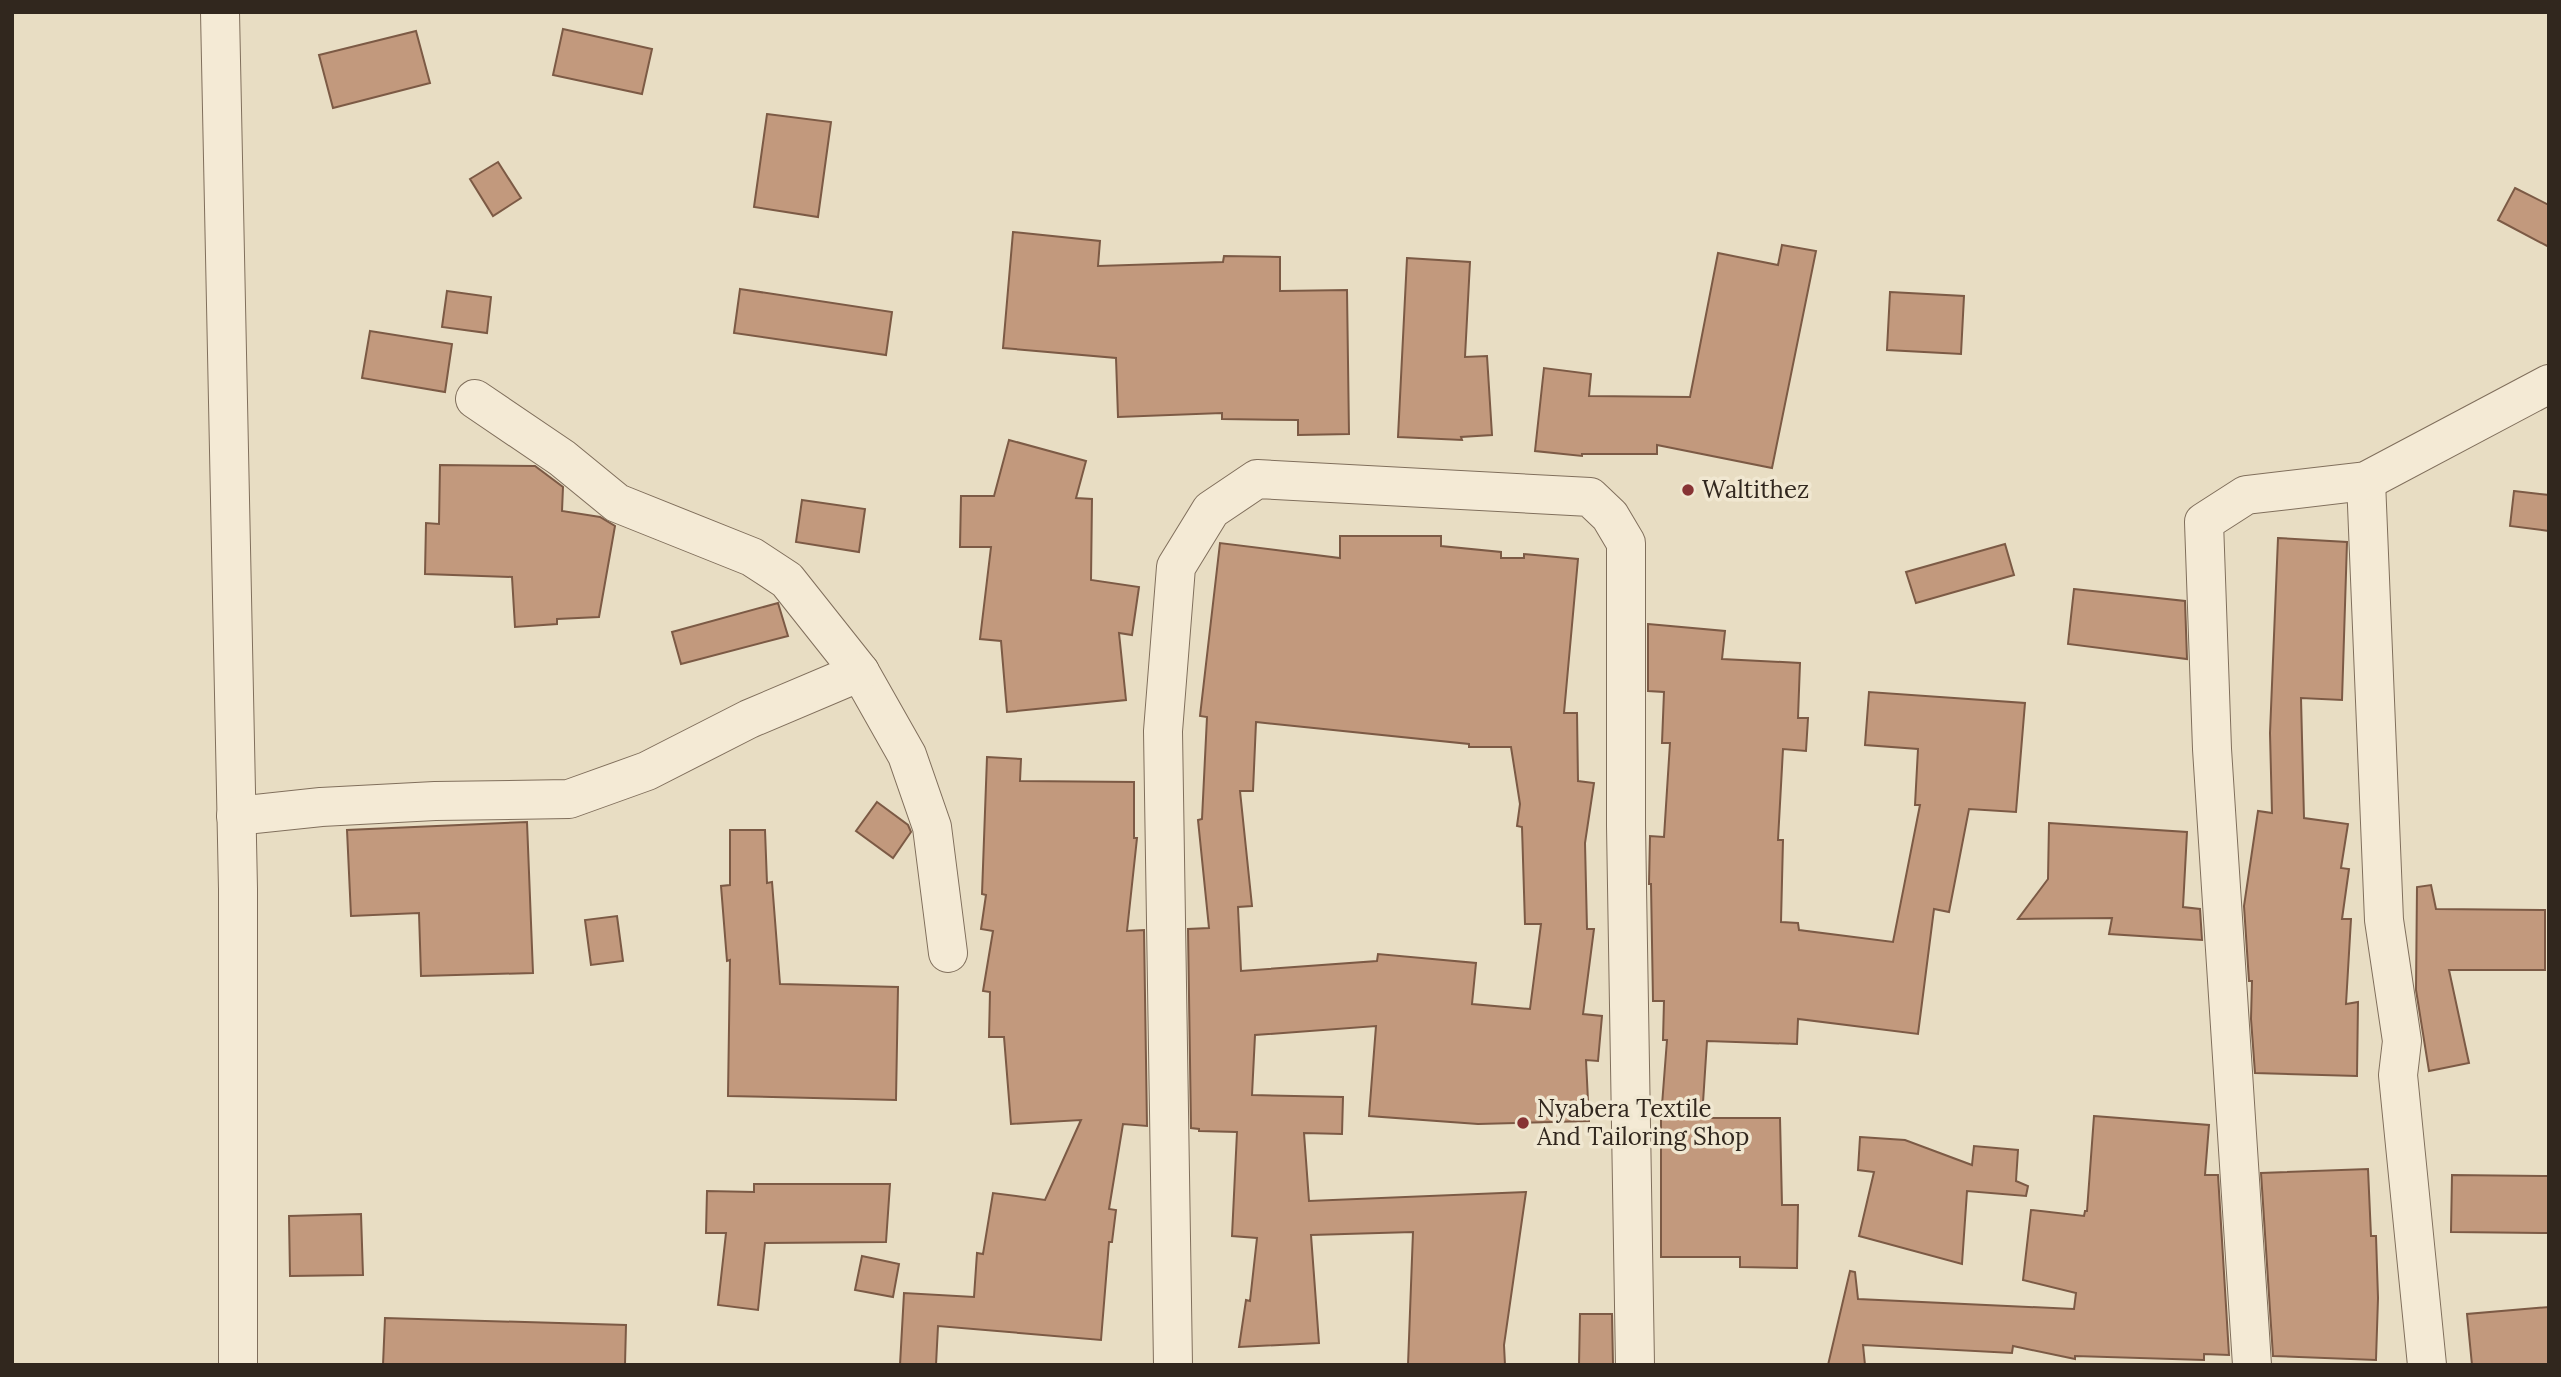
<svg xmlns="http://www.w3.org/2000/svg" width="2561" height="1377" font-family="Lora,serif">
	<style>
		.building { fill: #c2997d; stroke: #7c5a45; stroke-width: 2; fill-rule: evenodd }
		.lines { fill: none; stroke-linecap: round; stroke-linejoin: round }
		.minor-casing { stroke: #806f5c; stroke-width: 40 }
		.minor { stroke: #f4ead5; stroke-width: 38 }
		.poi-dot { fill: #873334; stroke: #f0e7d1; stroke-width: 2.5 }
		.labels { text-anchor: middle; stroke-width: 7; stroke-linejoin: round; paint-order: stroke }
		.poi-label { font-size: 24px; fill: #31271e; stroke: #f0e7d1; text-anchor: start }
	</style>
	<rect width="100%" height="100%" fill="#e8ddc3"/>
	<g class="building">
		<path d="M 563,29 L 652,49 L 642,94 L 553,75 Z"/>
		<path d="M 416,31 L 430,83 L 333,108 L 319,55 Z"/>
		<path d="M 767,114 L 831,122 L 818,217 L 754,207 Z"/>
		<path d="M 498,162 L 521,198 L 493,216 L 470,179 Z"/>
		<path d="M 2515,188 L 2549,205 L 2549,247 L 2498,220 Z"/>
		<path d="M 1013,232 L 1100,241 L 1098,266 L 1223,262 L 1224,256 L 1280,257 L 1280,291 L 1347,290 L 1349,434 L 1298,435 L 1298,420 L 1222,419 L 1222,413 L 1118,417 L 1116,358 L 1003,348 Z"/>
		<path d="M 1782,245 L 1816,251 L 1772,468 L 1657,445 L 1657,454 L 1582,454 L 1582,456 L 1535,451 L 1544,368 L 1591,374 L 1589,396 L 1690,397 L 1718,253 L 1778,265 Z"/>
		<path d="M 1407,258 L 1470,262 L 1465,357 L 1487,356 L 1492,435 L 1461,437 L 1462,440 L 1398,437 Z"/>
		<path d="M 740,289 L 892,312 L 886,355 L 734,333 Z"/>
		<path d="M 447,291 L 491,297 L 487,333 L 442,327 Z"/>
		<path d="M 1890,292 L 1964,296 L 1961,354 L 1887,350 Z"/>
		<path d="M 370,331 L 452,344 L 445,392 L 362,378 Z"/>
		<path d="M 1009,440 L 1086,461 L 1076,498 L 1092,499 L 1091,580 L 1139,587 L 1132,635 L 1119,633 L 1126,700 L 1007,712 L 1001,641 L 980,639 L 991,547 L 960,547 L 961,496 L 994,496 Z"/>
		<path d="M 440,465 L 535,466 L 563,487 L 562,511 L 600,517 L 615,526 L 599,617 L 557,619 L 557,624 L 515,627 L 512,577 L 425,574 L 426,523 L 439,524 Z"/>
		<path d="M 2514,491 L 2549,495 L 2549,531 L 2510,526 Z"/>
		<path d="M 802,500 L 865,509 L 859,552 L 796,542 Z"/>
		<path d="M 1340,536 L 1441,536 L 1441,546 L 1501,552 L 1501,558 L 1524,558 L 1524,554 L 1578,559 L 1564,713 L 1577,713 L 1578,781 L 1594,783 L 1585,843 L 1587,929 L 1594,929 L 1583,1014 L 1602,1016 L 1598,1061 L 1586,1060 L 1589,1121 L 1478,1124 L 1369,1116 L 1376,1026 L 1255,1035 L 1252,1095 L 1343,1097 L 1342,1134 L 1304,1133 L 1309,1201 L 1526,1192 L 1504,1345 L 1505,1365 L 1408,1365 L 1413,1232 L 1311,1235 L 1319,1343 L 1239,1347 L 1246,1300 L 1250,1301 L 1257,1238 L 1232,1236 L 1237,1132 L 1199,1131 L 1199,1129 L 1191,1128 L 1188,929 L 1209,928 L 1198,820 L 1202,819 L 1207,717 L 1200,716 L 1220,543 L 1340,558 ZM 1256,722 L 1469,744 L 1469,747 L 1511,747 L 1520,804 L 1517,826 L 1522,827 L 1525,924 L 1541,924 L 1530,1009 L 1472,1004 L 1476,963 L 1378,954 L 1377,961 L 1241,971 L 1238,907 L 1252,906 L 1240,791 L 1253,791 Z"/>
		<path d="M 2278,538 L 2347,542 L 2342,700 L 2301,698 L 2304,818 L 2348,824 L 2341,868 L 2349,869 L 2342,919 L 2351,919 L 2346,1004 L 2358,1002 L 2357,1076 L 2255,1073 L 2251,1019 L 2252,981 L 2249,981 L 2244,906 L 2258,811 L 2272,813 L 2270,733 Z"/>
		<path d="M 2005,544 L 2014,575 L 1916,603 L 1906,572 Z"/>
		<path d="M 2074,589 L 2185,601 L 2187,659 L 2068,644 Z"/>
		<path d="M 778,603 L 788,636 L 681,664 L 672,632 Z"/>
		<path d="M 1648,624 L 1725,631 L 1722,659 L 1800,663 L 1798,718 L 1808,718 L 1806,751 L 1783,749 L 1778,840 L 1783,840 L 1781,922 L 1798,923 L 1799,930 L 1893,942 L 1920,805 L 1915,805 L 1918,749 L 1865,745 L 1869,692 L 2025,703 L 2016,812 L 1969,809 L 1949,912 L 1934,909 L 1918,1034 L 1798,1019 L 1797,1044 L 1707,1041 L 1702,1118 L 1780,1118 L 1782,1205 L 1798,1205 L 1797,1268 L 1740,1267 L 1740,1257 L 1661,1257 L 1661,1118 L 1667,1040 L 1663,1040 L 1664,1001 L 1653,1001 L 1651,884 L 1649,884 L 1650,836 L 1664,837 L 1670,743 L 1662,743 L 1664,692 L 1648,691 Z"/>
		<path d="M 987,757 L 1021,759 L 1020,781 L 1134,782 L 1134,838 L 1137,838 L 1127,931 L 1144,930 L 1147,1126 L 1123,1124 L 1109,1209 L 1116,1210 L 1112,1242 L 1109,1242 L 1101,1340 L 938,1326 L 936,1365 L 900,1365 L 904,1293 L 974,1297 L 977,1253 L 983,1254 L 993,1193 L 1045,1200 L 1081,1120 L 1011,1124 L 1004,1037 L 989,1037 L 990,992 L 983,991 L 993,931 L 981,929 L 986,895 L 982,894 Z"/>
		<path d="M 877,802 L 908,825 L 911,832 L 893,858 L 856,831 Z"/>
		<path d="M 527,822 L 533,973 L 421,976 L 419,913 L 351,916 L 347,830 Z"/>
		<path d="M 2049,823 L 2187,832 L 2183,907 L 2200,909 L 2202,940 L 2109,934 L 2112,918 L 2018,919 L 2048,879 Z"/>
		<path d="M 730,830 L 765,830 L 767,883 L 772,882 L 780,984 L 898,987 L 896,1100 L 728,1096 L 730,960 L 727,961 L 721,886 L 730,885 Z"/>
		<path d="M 2431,885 L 2436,909 L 2545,910 L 2545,970 L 2449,970 L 2469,1063 L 2429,1071 L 2416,990 L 2417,887 Z"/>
		<path d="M 617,916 L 623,961 L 591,965 L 585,920 Z"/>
		<path d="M 2094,1116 L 2209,1125 L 2205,1175 L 2218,1175 L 2229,1355 L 2204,1354 L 2204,1360 L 2075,1356 L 2075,1359 L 2013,1346 L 2012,1353 L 1863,1345 L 1865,1365 L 1828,1365 L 1850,1271 L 1855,1272 L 1858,1299 L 2074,1309 L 2076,1293 L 2023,1280 L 2031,1210 L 2084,1216 L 2085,1211 L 2087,1211 Z"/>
		<path d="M 1860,1137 L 1905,1140 L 1972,1165 L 1974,1146 L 2018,1150 L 2016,1181 L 2028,1186 L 2026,1196 L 1967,1191 L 1962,1264 L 1859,1236 L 1874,1172 L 1858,1170 Z"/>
		<path d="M 2368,1169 L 2371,1236 L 2376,1236 L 2378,1298 L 2376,1360 L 2273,1356 L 2261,1173 Z"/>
		<path d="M 2452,1175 L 2549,1176 L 2549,1233 L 2451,1232 Z"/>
		<path d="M 754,1184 L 890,1184 L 886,1242 L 765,1243 L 758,1310 L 718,1305 L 726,1233 L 706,1233 L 707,1191 L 754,1192 Z"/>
		<path d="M 361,1214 L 363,1275 L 290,1276 L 289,1216 Z"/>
		<path d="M 862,1256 L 899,1264 L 893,1297 L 855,1290 Z"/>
		<path d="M 2549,1307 L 2549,1365 L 2472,1365 L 2467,1314 Z"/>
		<path d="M 1580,1314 L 1612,1314 L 1613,1365 L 1579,1365 Z"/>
		<path d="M 385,1318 L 626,1325 L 625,1365 L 383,1365 Z"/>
	</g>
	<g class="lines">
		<defs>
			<g id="minor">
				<path d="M 220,12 L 238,889 L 238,1365"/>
				<path d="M 475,399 L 562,458 L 617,503 L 752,557 L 787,580 L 860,672 L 907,755 L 932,827 L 948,953"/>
				<path d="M 2366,481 L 2384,920 L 2402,1041 L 2398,1075 L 2427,1365"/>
				<path d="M 236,816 L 321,807 L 435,801 L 569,799 L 647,771 L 749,719 L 860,672"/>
				<path d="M 1173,1365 L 1163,731 L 1176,567 L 1211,510 L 1257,479 L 1590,497 L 1610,516 L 1626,543 L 1626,826 L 1635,1365"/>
				<path d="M 2252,1365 L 2212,749 L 2204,522 L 2246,495 L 2366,481 L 2549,384"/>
			</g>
		</defs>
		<use href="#minor" class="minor-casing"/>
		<use href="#minor" class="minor"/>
	</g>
	<g class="poi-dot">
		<circle cx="1688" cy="490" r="7"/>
		<circle cx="1523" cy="1123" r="7"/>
	</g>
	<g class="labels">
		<g class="poi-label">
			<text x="1702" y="498">Waltithez</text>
			<text x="1537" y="1117">Nyabera Textile<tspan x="1537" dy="28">And Tailoring Shop</tspan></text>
		</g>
	</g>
	<rect width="2561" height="1377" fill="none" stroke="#31271e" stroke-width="28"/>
</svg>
